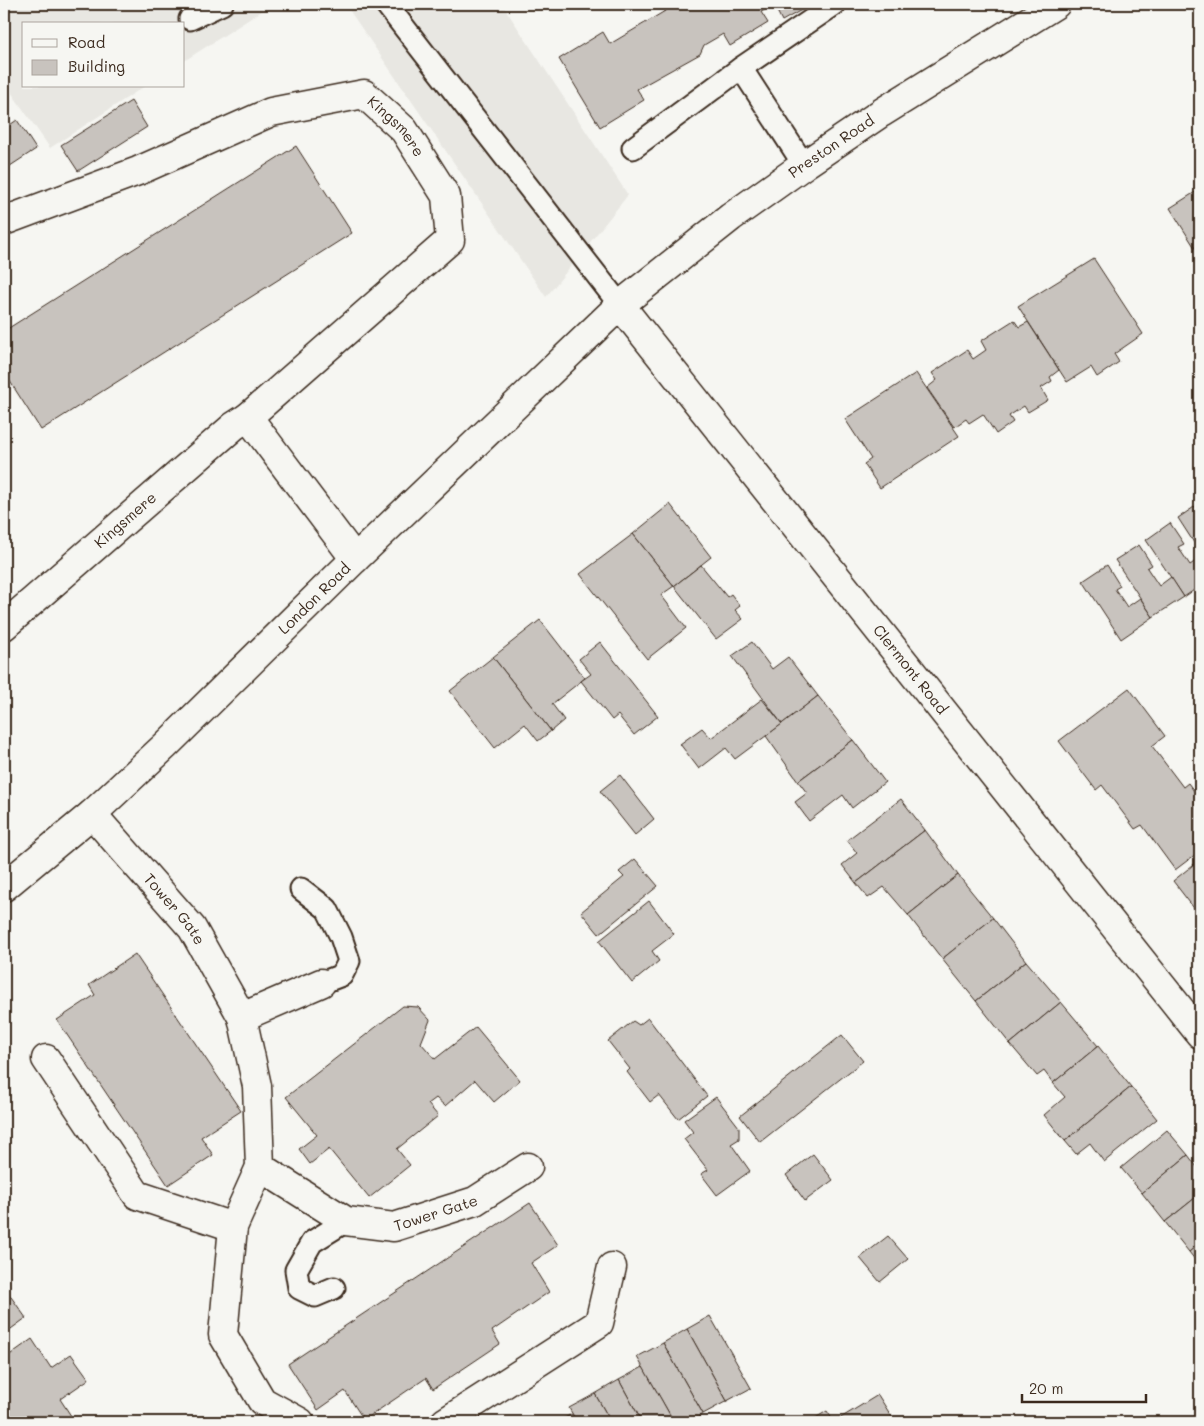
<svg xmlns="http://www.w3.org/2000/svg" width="1204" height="1426" font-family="Mali,sans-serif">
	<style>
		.built { fill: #e8e7e2 }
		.building { fill: #c8c3be; stroke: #3b2a1e }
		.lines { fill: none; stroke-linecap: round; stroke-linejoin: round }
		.service-casing { stroke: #3b2a1e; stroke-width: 25 }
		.minor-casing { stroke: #3b2a1e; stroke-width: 31 }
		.trunk-casing { stroke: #3b2a1e; stroke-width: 31 }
		.service { stroke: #f6f6f2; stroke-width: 21 }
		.minor { stroke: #f6f6f2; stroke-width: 28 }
		.trunk { stroke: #f6f6f2; stroke-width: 28 }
		.labels { text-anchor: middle; stroke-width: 4; stroke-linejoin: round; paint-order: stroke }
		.street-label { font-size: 15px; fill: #3b2a1e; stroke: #f6f6f2 }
	</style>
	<rect width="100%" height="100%" fill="#f6f6f2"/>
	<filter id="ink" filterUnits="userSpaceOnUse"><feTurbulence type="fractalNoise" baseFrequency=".02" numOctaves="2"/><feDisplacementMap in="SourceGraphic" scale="10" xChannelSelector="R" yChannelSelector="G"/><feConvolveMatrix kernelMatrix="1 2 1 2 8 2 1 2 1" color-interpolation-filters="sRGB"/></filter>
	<g filter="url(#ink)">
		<g class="built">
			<path d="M 4,4 L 273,4 L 184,61 L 184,24 L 24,24 L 24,86 L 145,86 L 50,148 L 4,82 Z"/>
			<path d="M 345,4 L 502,4 L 628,195 L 546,297 Z"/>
		</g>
		<g class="building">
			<path d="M 691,4 L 812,4 L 782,21 L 774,5 L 761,12 L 768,23 L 730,46 L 723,34 L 704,45 L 700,54 L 637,89 L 644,100 L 600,127 L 559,59 L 603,32 L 610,44 L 675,5 L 682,9 Z"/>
			<path d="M 131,101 L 147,127 L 78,171 L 61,145 Z"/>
			<path d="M 17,120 L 36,149 L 4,170 L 4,129 Z"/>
			<path d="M 296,146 L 352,233 L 41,430 L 4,372 L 4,331 Z"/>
			<path d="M 1200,189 L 1200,256 L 1170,208 Z"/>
			<path d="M 1094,259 L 1143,334 L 1114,354 L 1119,362 L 1097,377 L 1091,367 L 1067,382 L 1018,306 Z"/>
			<path d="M 1014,320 L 1019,327 L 1028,322 L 1059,370 L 1050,377 L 1052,381 L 1041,388 L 1048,400 L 1028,412 L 1024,406 L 1009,416 L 1013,422 L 996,434 L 983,414 L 969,423 L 966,419 L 954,427 L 927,388 L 937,380 L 932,373 L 967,350 L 973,359 L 986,350 L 981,341 Z"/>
			<path d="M 916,373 L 959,436 L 880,488 L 864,464 L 871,459 L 845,419 Z"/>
			<path d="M 1200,503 L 1200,552 L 1178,518 Z"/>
			<path d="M 670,504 L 711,557 L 674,586 L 633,534 Z"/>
			<path d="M 1170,523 L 1184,544 L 1178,547 L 1190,565 L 1200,558 L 1200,586 L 1184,597 L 1146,540 Z"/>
			<path d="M 633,534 L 674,586 L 661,595 L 686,628 L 647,659 L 580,574 Z"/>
			<path d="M 1139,545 L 1152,565 L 1147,568 L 1159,586 L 1171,577 L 1184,597 L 1153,617 L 1115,560 Z"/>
			<path d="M 701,565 L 727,597 L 731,594 L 740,606 L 735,610 L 743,619 L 716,639 L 674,586 Z"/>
			<path d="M 1107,565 L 1120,586 L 1115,589 L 1127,607 L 1140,598 L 1153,617 L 1121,639 L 1083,581 Z"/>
			<path d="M 540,620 L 585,678 L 552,704 L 564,720 L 551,731 L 493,657 Z"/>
			<path d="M 600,642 L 658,716 L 634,735 L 618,715 L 612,720 L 581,681 L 591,674 L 579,659 Z"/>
			<path d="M 752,642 L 772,669 L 788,657 L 818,696 L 782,724 L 732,656 Z"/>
			<path d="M 493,657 L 551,731 L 538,741 L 525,724 L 495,748 L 450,691 Z"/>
			<path d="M 1129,688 L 1165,736 L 1152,746 L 1183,787 L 1188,783 L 1200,799 L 1200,851 L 1175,870 L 1142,825 L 1135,829 L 1102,785 L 1096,790 L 1059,741 Z"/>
			<path d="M 818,696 L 853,740 L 798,781 L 766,736 Z"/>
			<path d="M 762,699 L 782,724 L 735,759 L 726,748 L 699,769 L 680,744 L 702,728 L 711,738 Z"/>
			<path d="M 853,740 L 885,782 L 852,808 L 843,795 L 809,821 L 795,802 L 807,793 L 798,781 Z"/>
			<path d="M 620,775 L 654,819 L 635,835 L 600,791 Z"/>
			<path d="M 901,799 L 925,830 L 856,883 L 842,865 L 857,853 L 847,840 Z"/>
			<path d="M 925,830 L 958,875 L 908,915 L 884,887 L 868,898 L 856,883 Z"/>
			<path d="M 635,859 L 658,886 L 599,934 L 581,912 L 624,877 L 619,872 Z"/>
			<path d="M 1198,861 L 1200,863 L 1200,916 L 1173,881 Z"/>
			<path d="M 958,875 L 993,918 L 942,959 L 908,915 Z"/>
			<path d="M 649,901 L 674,934 L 652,951 L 659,961 L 632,983 L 599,941 Z"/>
			<path d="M 993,918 L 1026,961 L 976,1001 L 942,959 Z"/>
			<path d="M 135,954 L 241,1111 L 201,1137 L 213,1155 L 168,1185 L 57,1020 L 95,995 L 89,985 Z"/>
			<path d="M 1026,961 L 1061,1002 L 1010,1044 L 976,1001 Z"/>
			<path d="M 1061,1002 L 1098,1046 L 1053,1083 L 1044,1071 L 1037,1076 L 1010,1044 Z"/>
			<path d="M 403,1006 L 418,1007 L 430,1020 L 421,1043 L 435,1059 L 476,1027 L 520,1080 L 494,1102 L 475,1080 L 445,1106 L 436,1098 L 428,1104 L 438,1116 L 397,1149 L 410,1165 L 369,1198 L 329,1149 L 310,1164 L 299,1149 L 317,1135 L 286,1097 Z"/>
			<path d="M 648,1018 L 707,1096 L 678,1119 L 659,1095 L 650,1102 L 627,1072 L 630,1069 L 608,1041 L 633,1021 L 639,1025 Z"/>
			<path d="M 842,1035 L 863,1061 L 760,1142 L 740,1116 Z"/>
			<path d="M 1098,1046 L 1131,1087 L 1065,1141 L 1044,1115 L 1065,1097 L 1053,1083 Z"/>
			<path d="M 1131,1087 L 1157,1119 L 1104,1162 L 1090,1143 L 1076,1154 L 1065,1141 Z"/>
			<path d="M 716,1097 L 739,1127 L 739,1139 L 731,1144 L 750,1171 L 717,1195 L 701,1174 L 708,1170 L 684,1139 L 693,1132 L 684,1120 Z"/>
			<path d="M 1167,1130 L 1188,1155 L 1142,1193 L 1121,1168 Z"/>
			<path d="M 813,1154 L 833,1180 L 805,1201 L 786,1175 Z"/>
			<path d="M 1188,1155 L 1200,1171 L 1200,1194 L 1165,1222 L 1142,1193 Z"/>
			<path d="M 1200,1194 L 1200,1243 L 1189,1252 L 1165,1222 Z"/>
			<path d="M 530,1203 L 558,1245 L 531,1263 L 549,1292 L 492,1331 L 500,1344 L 433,1389 L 426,1378 L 364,1420 L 345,1391 L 318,1410 L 288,1364 Z"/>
			<path d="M 888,1236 L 908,1259 L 880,1282 L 860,1258 Z"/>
			<path d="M 1200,1243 L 1200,1266 L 1189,1252 Z"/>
			<path d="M 4,1287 L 26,1318 L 4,1334 Z"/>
			<path d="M 710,1316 L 751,1388 L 727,1401 L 687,1329 Z"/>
			<path d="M 687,1329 L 727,1401 L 703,1414 L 663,1343 Z"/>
			<path d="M 32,1339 L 51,1368 L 71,1354 L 89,1379 L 60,1399 L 75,1422 L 10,1422 L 4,1413 L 4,1359 Z"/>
			<path d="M 663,1343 L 703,1414 L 689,1422 L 674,1422 L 637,1357 Z"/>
			<path d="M 643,1367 L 674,1422 L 642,1422 L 619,1380 Z"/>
			<path d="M 619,1380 L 642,1422 L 611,1422 L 595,1394 Z"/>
			<path d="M 595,1394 L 611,1422 L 577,1422 L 569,1408 Z"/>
			<path d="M 878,1395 L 895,1422 L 834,1422 Z"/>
			<path d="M 827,1411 L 834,1422 L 809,1422 Z"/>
			<path d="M 572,1414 L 577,1422 L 557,1422 Z"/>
		</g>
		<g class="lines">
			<defs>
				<g id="service">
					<path d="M 386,4 L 620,305"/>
					<path d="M 190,19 L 222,4"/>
					<path d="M 633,148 L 741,68"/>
					<path d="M 804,165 L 741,68 L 835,4"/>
					<path d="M 301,889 L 327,909 L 341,937 L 349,961 L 342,975 L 321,983"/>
					<path d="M 334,1288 L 315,1296 L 299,1288 L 296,1270 L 312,1242 L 346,1221"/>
				</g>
				<g id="minor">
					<path id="s1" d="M 4,221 L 138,171 L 271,112 L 364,94 L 404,130 L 446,196 L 450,240 L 248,417 L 355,559"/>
					<path id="s2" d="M 620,305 L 1200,1034"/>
					<path id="s3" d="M 4,626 L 234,426 L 248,417"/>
					<path id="s4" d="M 92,814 L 192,928 L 242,1017 L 257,1086 L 260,1167 L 233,1227 L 223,1335 L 262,1401 L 300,1422"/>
					<path d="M 242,1017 L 321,983"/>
					<path d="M 46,1059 L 137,1195 L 233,1227"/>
					<path id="s5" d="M 260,1167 L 346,1221 L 394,1227 L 475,1201 L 528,1167"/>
					<path d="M 445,1422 L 599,1323 L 612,1267"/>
				</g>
				<g id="trunk">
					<path id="s6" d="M 4,887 L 92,814 L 165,746 L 355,559 L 620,305 L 731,217 L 804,165 L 881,113 L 1056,4"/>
				</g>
			</defs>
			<use href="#service" class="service-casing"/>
			<use href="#minor" class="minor-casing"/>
			<use href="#trunk" class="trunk-casing"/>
			<use href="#service" class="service"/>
			<use href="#minor" class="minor"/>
			<use href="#trunk" class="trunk"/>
		</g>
	</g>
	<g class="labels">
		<g class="street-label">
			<text dy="5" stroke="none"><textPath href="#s1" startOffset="429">Kingsmere</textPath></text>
			<text dy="5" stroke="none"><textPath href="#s6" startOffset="1112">Preston Road</textPath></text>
			<text dy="5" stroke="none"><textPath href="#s3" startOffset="161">Kingsmere</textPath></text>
			<text dy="5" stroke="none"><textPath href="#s6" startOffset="424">London Road</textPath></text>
			<text dy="5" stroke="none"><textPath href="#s2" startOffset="466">Clermont Road</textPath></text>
			<text dy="5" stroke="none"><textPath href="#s4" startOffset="126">Tower Gate</textPath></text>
			<text dy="5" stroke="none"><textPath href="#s5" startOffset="194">Tower Gate</textPath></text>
		</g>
	</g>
	<rect width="1204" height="1426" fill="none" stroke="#f6f6f2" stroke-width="20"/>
	<rect x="10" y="10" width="1184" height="1406" fill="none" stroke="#3b2a1e" stroke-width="2" filter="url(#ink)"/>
	<rect x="22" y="22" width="162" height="65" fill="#f6f6f2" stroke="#aba49d"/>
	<rect x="32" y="39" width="25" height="8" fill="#f6f6f2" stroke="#aba49d"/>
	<text x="68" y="48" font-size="15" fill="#3b2a1e">Road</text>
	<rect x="32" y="60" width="25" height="15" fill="#c8c3be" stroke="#aba49d"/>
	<text x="68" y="72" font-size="15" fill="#3b2a1e">Building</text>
	<path d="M1022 1394v8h124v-8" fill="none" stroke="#3b2a1e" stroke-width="2.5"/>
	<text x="1029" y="1394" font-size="15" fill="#3b2a1e" stroke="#f6f6f2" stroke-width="4" paint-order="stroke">20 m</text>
</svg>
